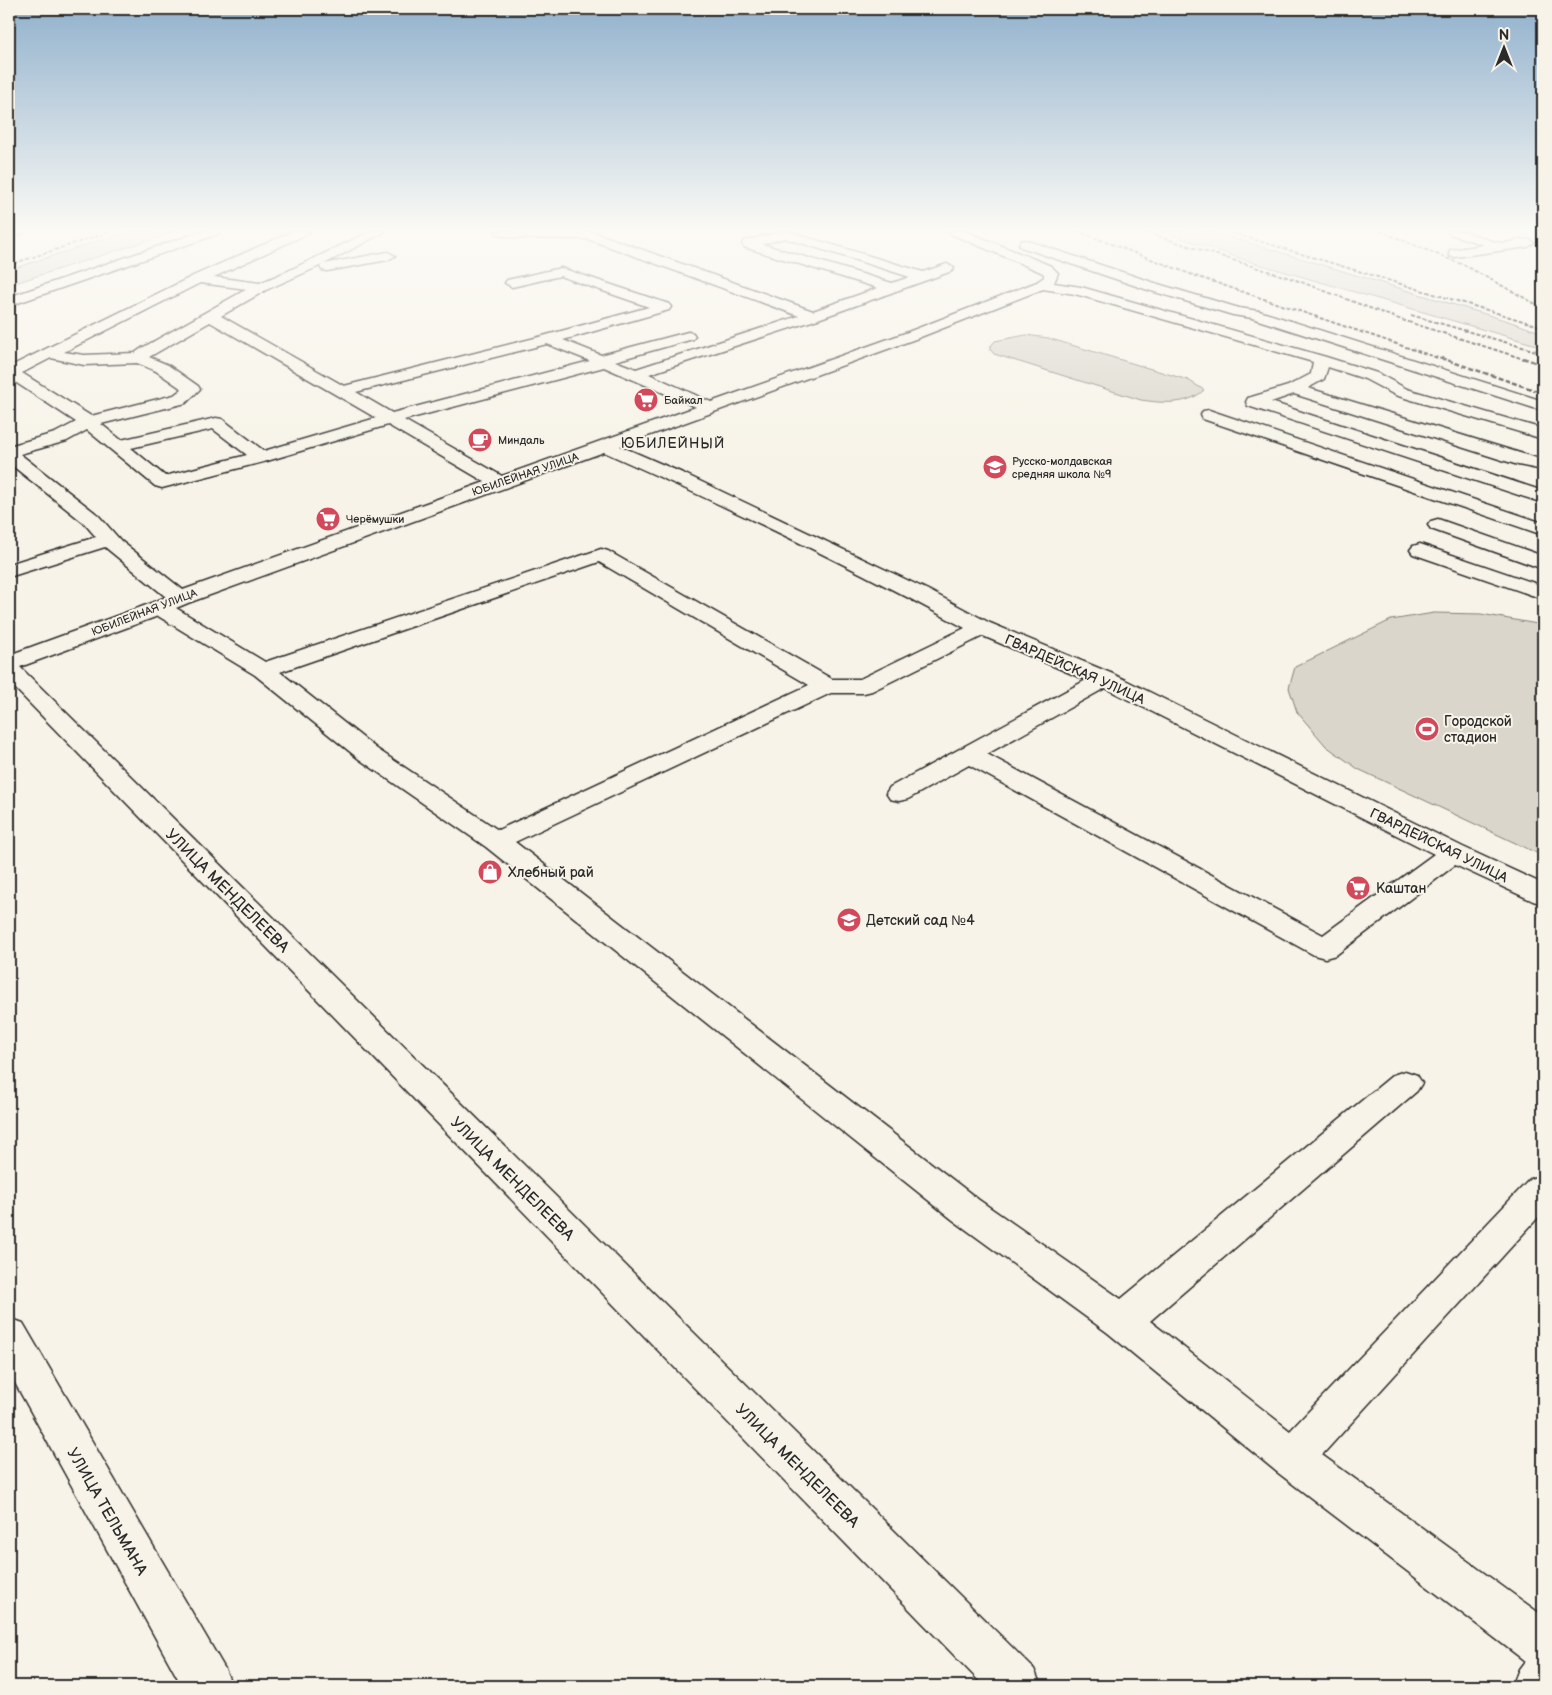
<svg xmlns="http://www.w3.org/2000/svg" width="1552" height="1695" font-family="'Balsamiq Sans',sans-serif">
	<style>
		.green { fill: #dad6cc; stroke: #82807c }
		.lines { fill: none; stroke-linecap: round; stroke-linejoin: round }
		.minor-casing { stroke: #2b2b2b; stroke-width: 3 }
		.minor { fill: #f7f3e8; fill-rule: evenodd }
		.rail-far1 { stroke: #2b2b2b; stroke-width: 2; stroke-dasharray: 4 2; stroke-linecap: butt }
		.rail { stroke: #2b2b2b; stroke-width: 2.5; stroke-dasharray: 5 2.5; stroke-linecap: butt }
		.labels { text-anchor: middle; stroke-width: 4; stroke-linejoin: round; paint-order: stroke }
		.far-poi-label { font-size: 11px; fill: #2b2b2b; stroke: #f7f3e8; text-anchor: start }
		.far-street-label { font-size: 11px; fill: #2b2b2b; stroke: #f7f3e8 }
		.far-quarter-label { font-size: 14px; letter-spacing: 1px; fill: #2b2b2b; stroke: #f7f3e8 }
		.street-label { font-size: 14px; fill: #2b2b2b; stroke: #f7f3e8 }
		.poi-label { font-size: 14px; fill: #2b2b2b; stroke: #f7f3e8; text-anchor: start }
		.near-street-label { font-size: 16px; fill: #2b2b2b; stroke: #f7f3e8 }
	</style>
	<rect width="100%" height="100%" fill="#f7f3e8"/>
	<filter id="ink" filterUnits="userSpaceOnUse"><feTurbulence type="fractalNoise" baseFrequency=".02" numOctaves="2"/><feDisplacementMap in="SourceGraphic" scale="10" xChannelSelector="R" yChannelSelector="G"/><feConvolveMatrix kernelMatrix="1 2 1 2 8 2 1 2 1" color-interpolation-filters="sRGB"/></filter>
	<g filter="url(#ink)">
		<g class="green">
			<path d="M 129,231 L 178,231 L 9,285 L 9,270 Z"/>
			<path d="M 1161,231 L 1210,231 L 1508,321 L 1543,333 L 1543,347 L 1248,261 Z"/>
			<path d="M 1026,335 L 1048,338 L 1188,380 L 1204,390 C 1187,406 1162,403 1141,400 L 994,354 L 989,348 L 995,341 Z"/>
			<path d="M 1434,613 L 1481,614 L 1543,625 L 1543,856 L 1358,769 L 1326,746 L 1297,712 L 1289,688 L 1295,667 L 1391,620 Z"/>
		</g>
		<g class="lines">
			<defs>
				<g id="minor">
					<path d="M 9,231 L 24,231 L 22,234 L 9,238 Z"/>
					<path d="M 203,231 L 220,231 L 218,234 L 9,306 L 9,297 Z"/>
					<path d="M 294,231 L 309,231 L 307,234 L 214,277 L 260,283 L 288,271 L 371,231 L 386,231 L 324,264 L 388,252 L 395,256 L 388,260 L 327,271 L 322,270 L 320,267 L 322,265 L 266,290 L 221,316 L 344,386 L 543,336 L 649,307 L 560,276 L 512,287 L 505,283 L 507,280 L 561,268 L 669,304 L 671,307 L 669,310 L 563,340 L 601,355 L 688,332 L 693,333 L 695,336 L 693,339 L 615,361 L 636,369 L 799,316 L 588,239 L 515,238 L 497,234 L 495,231 L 593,232 L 813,311 L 878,288 L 744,247 L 742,244 L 744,241 L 786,231 L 923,272 L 947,264 L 954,268 L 952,271 L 818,319 L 649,374 L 711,402 L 908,332 L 1037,282 L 1044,277 L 1044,274 L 1041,272 L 951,234 L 949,231 L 965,231 L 1051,266 L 1058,273 L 1054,283 L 1081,287 L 1326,357 L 1377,373 L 1407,389 L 1543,429 L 1543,439 L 1395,395 L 1365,379 L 1328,367 L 1324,379 L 1308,388 L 1543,460 L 1543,470 L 1518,465 L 1294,394 L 1271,402 L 1543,491 L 1543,503 L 1248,406 L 1246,402 L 1248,398 L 1288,386 L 1311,374 L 1313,362 L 1075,294 L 1043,289 L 918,338 L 620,446 L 687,475 L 928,590 L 990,623 L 1113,674 L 1463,847 L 1543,884 L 1543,904 L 1533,901 L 1455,865 L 1336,955 L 1325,958 L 1314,955 L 969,765 L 908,799 L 899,801 L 890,799 L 886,793 L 890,787 L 1086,680 L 983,636 L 872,691 L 864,693 L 831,693 L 515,842 L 979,1200 L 1121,1299 L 1393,1075 L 1405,1071 L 1417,1075 L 1422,1083 L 1417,1091 L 1150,1321 L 1290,1431 L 1530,1179 L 1543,1175 L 1543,1212 L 1322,1455 L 1543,1616 L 1543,1686 L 1512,1686 L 1519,1669 L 1525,1661 L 1277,1472 L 1108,1333 L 953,1220 L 486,847 L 359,759 L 255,675 L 158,616 L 20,667 L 1034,1669 L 1041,1686 L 984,1686 L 9,682 L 9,655 L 152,603 L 166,597 L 105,547 L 9,577 L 9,564 L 96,537 L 84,523 L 9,463 L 9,446 L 55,433 L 76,422 L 9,378 L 9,367 L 193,276 ZM 785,238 L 910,277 L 892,283 L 762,244 ZM 200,283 L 247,289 L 142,348 L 135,353 L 84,355 L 64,352 ZM 210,322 L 376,418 L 264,451 L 222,419 L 216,418 L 121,440 L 101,424 L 186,403 L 200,389 L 198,386 L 168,365 L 149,357 ZM 547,344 L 590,361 L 392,413 L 356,392 ZM 51,358 L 84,365 L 137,363 L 156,371 L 182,389 L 174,395 L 91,416 L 22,373 ZM 604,367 L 696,407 L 502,476 L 404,420 ZM 388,425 L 485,482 L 183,590 L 121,541 L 98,515 L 20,454 L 67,441 L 87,430 L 155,486 L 162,488 L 267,461 ZM 213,429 L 247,455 L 165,476 L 131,448 ZM 604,452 C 726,506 847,564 965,628 L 860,679 L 832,679 L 608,551 L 601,549 L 265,662 L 176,608 L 188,603 ZM 599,562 L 809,685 L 498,830 L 377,749 L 280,672 ZM 1105,688 L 1434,854 L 1323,935 L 987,754 Z"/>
					<path d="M 1448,231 C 1467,228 1482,240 1501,243 C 1511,244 1526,234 1534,243 L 1528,247 L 1455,257 L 1450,256 L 1449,253 L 1450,250 L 1484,245 L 1450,234 Z"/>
					<path d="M 1025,240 L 1158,284 L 1239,308 L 1259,311 L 1543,401 L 1543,411 L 1252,318 L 1233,315 L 1148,290 L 1021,247 L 1019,244 L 1021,241 Z"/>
					<path d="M 1209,410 L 1543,523 L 1543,535 L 1203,419 L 1201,415 L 1203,411 Z"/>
					<path d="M 1438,519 L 1543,556 L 1543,569 L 1431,529 L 1428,525 L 1431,521 Z"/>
					<path d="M 1420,544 L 1543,586 L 1543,599 L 1413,554 L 1410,550 L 1413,546 Z"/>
					<path d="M 9,1318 L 23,1323 L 225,1669 L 232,1686 L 182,1686 L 9,1372 Z"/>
				</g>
			</defs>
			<use href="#minor" class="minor-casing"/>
			<use href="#minor" class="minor"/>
			<g class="rail-far1">
				<path d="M 1077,231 L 1193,275 L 1444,360"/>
				<path d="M 1141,231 L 1296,280 L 1396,318 L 1527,360"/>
				<path d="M 1226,231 L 1543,327"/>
				<path d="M 1380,231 L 1466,266 L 1543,308"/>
				<path d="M 9,265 L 112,231"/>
				<path d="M 1411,315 L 1543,353"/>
			</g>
			<g class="rail">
				<path d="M 1441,358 L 1543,393"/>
				<path d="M 1523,358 L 1543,365"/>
			</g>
		</g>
	</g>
	<linearGradient id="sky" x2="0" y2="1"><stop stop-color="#91b1cd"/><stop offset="0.49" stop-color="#fbfaf5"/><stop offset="1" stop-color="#fbfaf5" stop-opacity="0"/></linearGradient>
	<rect width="1552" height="468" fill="url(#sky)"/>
	<defs>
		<symbol id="supermarket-disc" viewBox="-11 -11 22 22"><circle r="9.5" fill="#d1495b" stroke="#f7f3e8"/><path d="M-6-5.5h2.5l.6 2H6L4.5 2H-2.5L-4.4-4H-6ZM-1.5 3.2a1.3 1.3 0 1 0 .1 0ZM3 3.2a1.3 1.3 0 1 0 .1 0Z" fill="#fff"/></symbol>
		<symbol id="cafe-disc" viewBox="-11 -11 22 22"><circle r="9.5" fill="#d1495b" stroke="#f7f3e8"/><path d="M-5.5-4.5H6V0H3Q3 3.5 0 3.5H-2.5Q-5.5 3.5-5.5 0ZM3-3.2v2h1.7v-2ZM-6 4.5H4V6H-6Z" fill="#fff"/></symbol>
		<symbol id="school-disc" viewBox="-11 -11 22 22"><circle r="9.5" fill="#d1495b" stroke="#f7f3e8"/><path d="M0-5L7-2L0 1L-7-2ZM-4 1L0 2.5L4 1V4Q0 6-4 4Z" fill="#fff"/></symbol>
		<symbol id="stadium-disc" viewBox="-11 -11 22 22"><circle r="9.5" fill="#d1495b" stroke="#f7f3e8"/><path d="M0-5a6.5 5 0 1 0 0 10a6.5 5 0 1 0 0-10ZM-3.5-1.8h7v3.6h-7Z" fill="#fff"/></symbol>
		<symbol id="shop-disc" viewBox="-11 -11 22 22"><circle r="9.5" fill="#d1495b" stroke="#f7f3e8"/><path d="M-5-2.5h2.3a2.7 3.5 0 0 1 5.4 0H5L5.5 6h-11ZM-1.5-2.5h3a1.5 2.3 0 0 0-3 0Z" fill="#fff"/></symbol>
	</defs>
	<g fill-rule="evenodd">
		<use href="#supermarket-disc" x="632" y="386" width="28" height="28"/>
		<use href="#cafe-disc" x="466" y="426" width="28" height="28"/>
		<use href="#school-disc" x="981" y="453" width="28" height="28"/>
		<use href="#supermarket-disc" x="314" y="505" width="28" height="28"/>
		<use href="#stadium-disc" x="1413" y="715" width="28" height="28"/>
		<use href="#shop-disc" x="476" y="858" width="28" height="28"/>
		<use href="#supermarket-disc" x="1344" y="874" width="28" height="28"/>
		<use href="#school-disc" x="835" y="906" width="28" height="28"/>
	</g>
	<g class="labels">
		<g class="far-poi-label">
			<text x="664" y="404">Байкал</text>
			<text x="498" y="444">Миндаль</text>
			<text x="1012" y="465">Русско-молдавская<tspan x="1012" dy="13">средняя школа №9</tspan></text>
			<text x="346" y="523">Черёмушки</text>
		</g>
		<g class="far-street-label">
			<text transform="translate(525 474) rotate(-19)" y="4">ЮБИЛЕЙНАЯ УЛИЦА</text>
			<text transform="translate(144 612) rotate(-21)" y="4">ЮБИЛЕЙНАЯ УЛИЦА</text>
		</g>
		<g class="far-quarter-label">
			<text x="673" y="448">ЮБИЛЕЙНЫЙ</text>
		</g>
		<g class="street-label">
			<text transform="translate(1075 669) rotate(24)" y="5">ГВАРДЕЙСКАЯ УЛИЦА</text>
			<text transform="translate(1439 845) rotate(26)" y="5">ГВАРДЕЙСКАЯ УЛИЦА</text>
		</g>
		<g class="poi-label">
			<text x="1444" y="726">Городской<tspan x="1444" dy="16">стадион</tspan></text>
			<text x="508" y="877">Хлебный рай</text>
			<text x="1376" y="893">Каштан</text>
			<text x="866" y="925">Детский сад №4</text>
		</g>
		<g class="near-street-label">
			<text transform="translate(228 890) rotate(45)" y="6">УЛИЦА МЕНДЕЛЕЕВА</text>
			<text transform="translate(513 1178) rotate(45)" y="6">УЛИЦА МЕНДЕЛЕЕВА</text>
			<text transform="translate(798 1465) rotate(45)" y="6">УЛИЦА МЕНДЕЛЕЕВА</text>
			<text transform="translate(108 1511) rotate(60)" y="6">УЛИЦА ТЕЛЬМАНА</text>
		</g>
	</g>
	<rect width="1552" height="1695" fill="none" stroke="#f7f3e8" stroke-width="30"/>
	<rect x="15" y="15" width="1522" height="1665" fill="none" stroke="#2b2b2b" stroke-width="2" filter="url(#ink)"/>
	<g transform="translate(1504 48)" stroke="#f7f3e8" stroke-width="4" paint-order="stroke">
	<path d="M0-4L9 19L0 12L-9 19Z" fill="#2b2b2b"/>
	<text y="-8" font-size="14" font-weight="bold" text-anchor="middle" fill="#2b2b2b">N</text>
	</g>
</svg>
